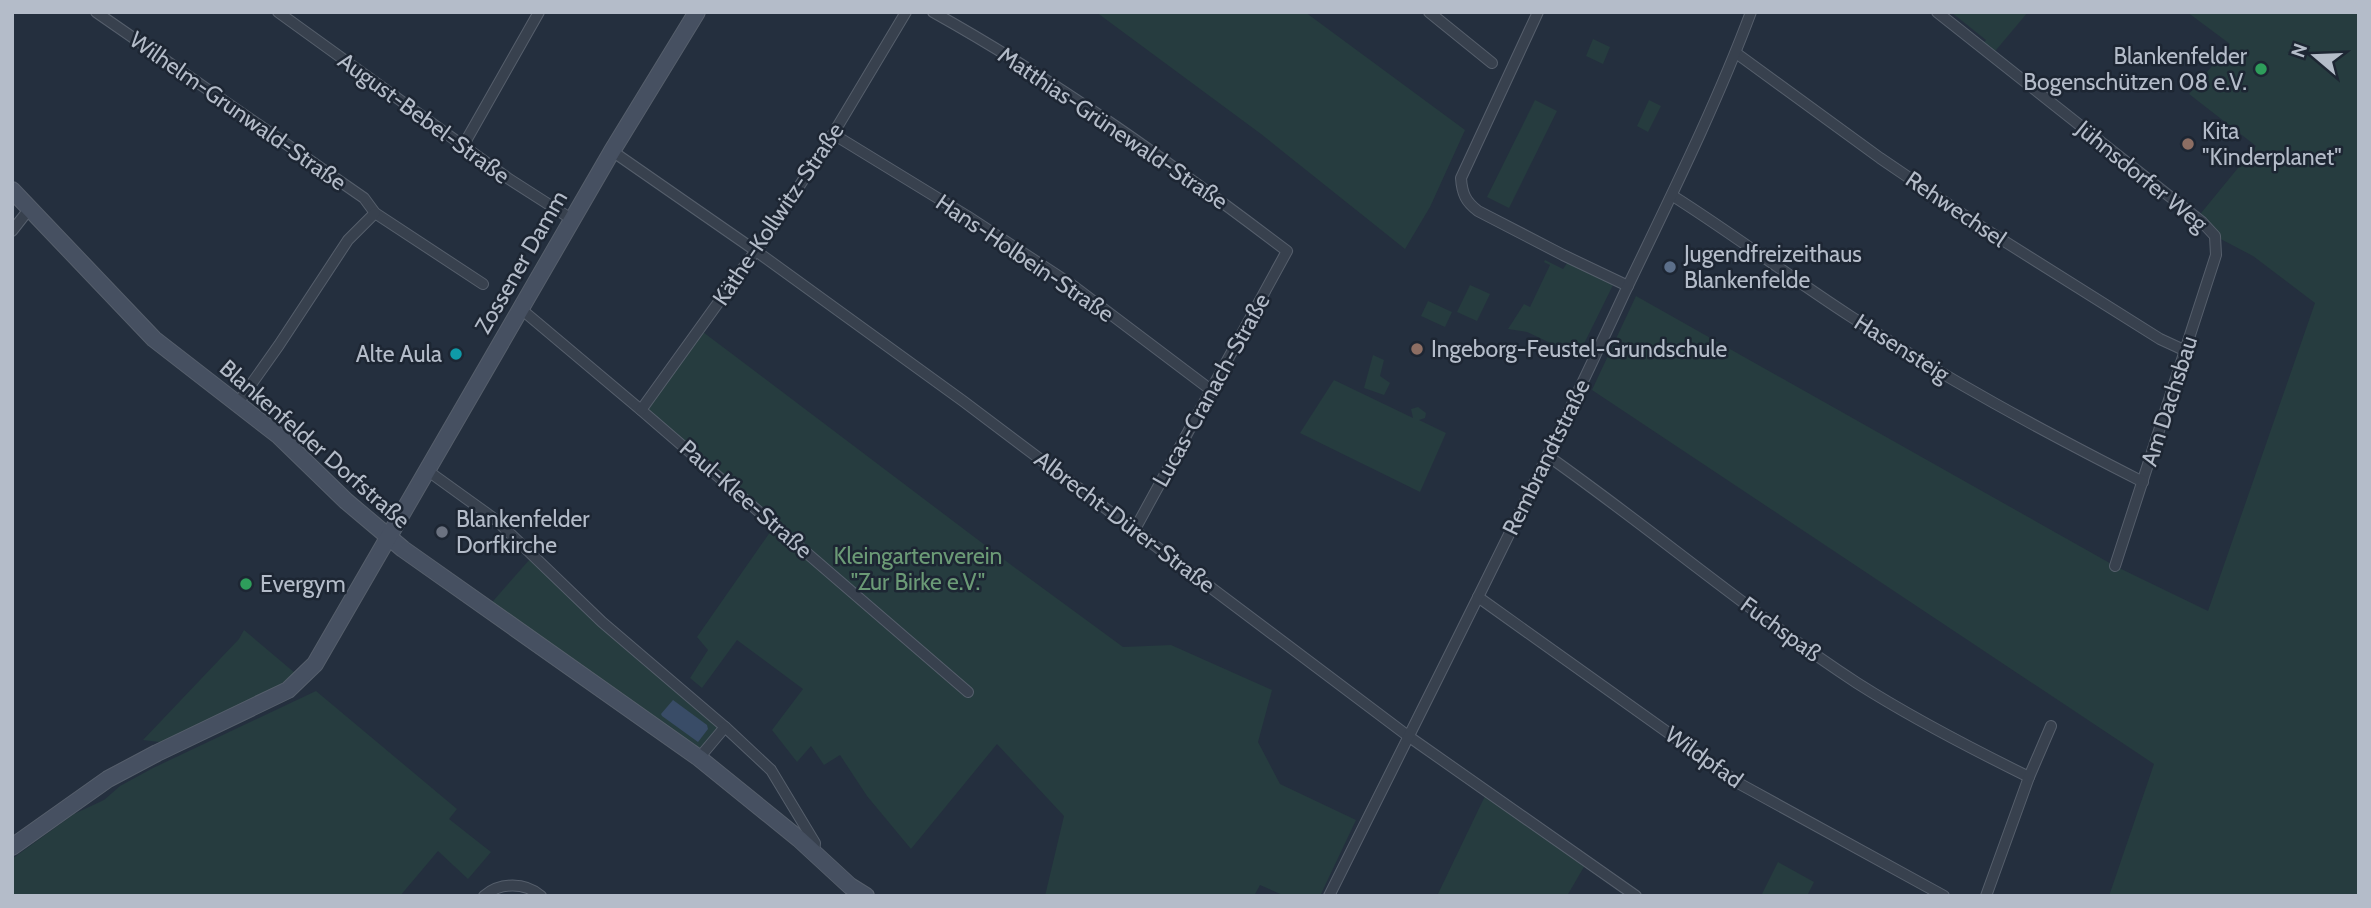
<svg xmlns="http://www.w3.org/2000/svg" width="2371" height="908" font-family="Cabin,sans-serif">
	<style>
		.green { fill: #263c3f }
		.water { fill: #394c67 }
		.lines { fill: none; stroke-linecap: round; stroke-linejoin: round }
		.minor-casing { stroke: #565f6c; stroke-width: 12 }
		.secondary-casing { stroke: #565f6c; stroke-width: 18 }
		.minor { stroke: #38414e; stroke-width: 10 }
		.secondary { stroke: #465061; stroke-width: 16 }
		.leisure-dot { fill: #2e9e5b; stroke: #1d2633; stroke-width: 2.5 }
		.education-dot { fill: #8d6e63; stroke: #1d2633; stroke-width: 2.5 }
		.service-dot { fill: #5c6f8a; stroke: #1d2633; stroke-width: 2.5 }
		.culture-dot { fill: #0f9aa8; stroke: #1d2633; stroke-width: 2.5 }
		.worship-dot { fill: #6b7280; stroke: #1d2633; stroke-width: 2.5 }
		.labels { text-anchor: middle; stroke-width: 5; stroke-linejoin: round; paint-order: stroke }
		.poi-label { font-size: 23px; fill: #b4bcc9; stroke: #1d2633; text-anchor: start }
		.street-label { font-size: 23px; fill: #b4bcc9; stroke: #1d2633 }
		.park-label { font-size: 23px; fill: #6b9a76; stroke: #1d2633 }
	</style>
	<rect width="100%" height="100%" fill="#242f3e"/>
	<g class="green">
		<path d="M 1096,12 L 1305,12 L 1465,130 L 1430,207 L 1405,249 L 1261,134 Z"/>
		<path d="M 1951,12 L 2028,12 L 1991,56 L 1980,47 L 1986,40 Z"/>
		<path d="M 2187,12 L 2359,12 L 2359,896 L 2109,896 L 2154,764 L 1592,390 L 1636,296 L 2115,566 L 2208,611 L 2315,303 L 2253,256 L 2215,236 L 2197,218 L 2256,146 L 2189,94 L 2230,44 Z"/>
		<path d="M 1593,39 L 1610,47 L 1603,64 L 1586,56 Z"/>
		<path d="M 1535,100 L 1557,111 L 1509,208 L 1487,197 Z"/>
		<path d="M 1649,100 L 1661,106 L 1648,132 L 1637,126 Z"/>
		<path d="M 1545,260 L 1563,269 L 1568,262 L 1613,285 L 1578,356 L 1527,332 L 1508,329 L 1524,304 L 1530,307 L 1550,265 L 1544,262 Z"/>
		<path d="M 1470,285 L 1490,294 L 1477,321 L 1457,312 Z"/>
		<path d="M 1428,301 L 1452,312 L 1445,327 L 1421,316 Z"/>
		<path d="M 699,329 L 1014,567 L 1123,647 L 1171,645 L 1272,690 L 1258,742 L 1280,784 L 1356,820 L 1320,896 L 1285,896 L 1260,885 L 1254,896 L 1045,896 L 1064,816 L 997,744 L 911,849 L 867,796 L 840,755 L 824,765 L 811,746 L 797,762 L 772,730 L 803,689 L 737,640 L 702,688 L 690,678 L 708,650 L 697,637 L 775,525 L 641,410 Z"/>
		<path d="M 1373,355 L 1384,360 L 1380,376 L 1390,383 L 1384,395 L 1364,388 Z"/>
		<path d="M 1334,380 L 1413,418 L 1411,409 L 1418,407 L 1426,413 L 1425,418 L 1419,420 L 1446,433 L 1420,492 L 1300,433 Z"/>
		<path d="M 530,559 L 725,727 L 699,758 L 487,608 Z"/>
		<path d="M 244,630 L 295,673 L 273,691 L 167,743 L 143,740 L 239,639 Z"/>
		<path d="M 316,691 L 457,809 L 449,819 L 491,852 L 468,879 L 438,851 L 400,896 L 12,896 L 12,859 L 74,814 L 104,800 L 120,786 L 153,768 Z"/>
		<path d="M 1485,796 L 1585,865 L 1567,896 L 1437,896 Z"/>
		<path d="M 1778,862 L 1814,882 L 1807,896 L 1761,896 Z"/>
	</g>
	<path class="water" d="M 673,700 L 707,725 L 708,729 L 698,742 L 662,716 L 661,714 Z"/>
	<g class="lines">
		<defs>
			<g id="minor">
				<path d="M 96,12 L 364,198 L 375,213 L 483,284"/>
				<path d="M 278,12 L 509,179 L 573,220"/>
				<path d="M 933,12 C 1060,83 1172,164 1287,251 L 1135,529"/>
				<path d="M 1429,12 L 1492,63"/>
				<path d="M 1538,12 L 1461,178 C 1462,194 1466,202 1478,211 L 1563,255 L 1628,286"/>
				<path d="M 1937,12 L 2202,222 L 2215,236 L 2216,255 L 2115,566"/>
				<path d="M 1736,53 L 1880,158 L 1977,224 L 2160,339 L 2186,351"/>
				<path d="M 833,134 L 967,216 L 1072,285 L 1211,390"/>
				<path d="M 463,146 L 539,12"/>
				<path d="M 612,151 L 756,251 L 963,401 L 1408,736 L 1636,896"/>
				<path d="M 1673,196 C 1733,234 1790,277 1850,316 C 1944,378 2043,431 2143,482"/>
				<path d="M 12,231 L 30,208"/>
				<path d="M 521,309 L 641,410 L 968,692"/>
				<path d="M 238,403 L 279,345 L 348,240 L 375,213"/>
				<path d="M 641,410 L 772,228 L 833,134 L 906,12"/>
				<path d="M 1548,456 C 1653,530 1750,613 1857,683 C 1912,718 1970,748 2029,777"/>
				<path d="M 428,471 L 496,520 L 602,622 L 725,727 L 771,770 L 815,843 L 814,853"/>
				<path d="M 1478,597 L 1740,784 L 1944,896"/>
				<path d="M 699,758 L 725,727"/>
				<path d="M 484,896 C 500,882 525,882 541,896"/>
				<path d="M 1329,896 C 1429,695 1531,495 1625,292 C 1669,200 1715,108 1751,12"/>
				<path d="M 1986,896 L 2029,777 L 2051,726"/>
			</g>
			<g id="secondary">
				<path d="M 12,190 L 154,339 L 279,436 L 346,501 L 403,549 L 699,758 L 799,839 L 850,886 L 866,896"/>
				<path d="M 12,847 L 108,779 L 157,753 L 288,690 L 315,664 L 612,151 L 697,12"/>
			</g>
		</defs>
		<use href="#minor" class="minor-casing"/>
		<use href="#secondary" class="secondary-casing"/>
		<use href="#minor" class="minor"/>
		<use href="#secondary" class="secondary"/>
	</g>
	<g class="leisure-dot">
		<circle cx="2261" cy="69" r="7"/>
		<circle cx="246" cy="584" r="7"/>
	</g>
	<g class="education-dot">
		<circle cx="2188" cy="144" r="7"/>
		<circle cx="1417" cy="349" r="7"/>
	</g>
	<circle class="service-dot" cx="1670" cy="267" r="7"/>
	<circle class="culture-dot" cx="456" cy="354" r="7"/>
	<circle class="worship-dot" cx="442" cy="532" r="7"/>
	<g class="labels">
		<g class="poi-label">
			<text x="2247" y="64" text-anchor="end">Blankenfelder<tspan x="2247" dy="26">Bogenschützen 08 e.V.</tspan></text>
			<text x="2202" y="139">Kita<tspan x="2202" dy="26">"Kinderplanet"</tspan></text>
			<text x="1684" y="262">Jugendfreizeithaus<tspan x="1684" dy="26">Blankenfelde</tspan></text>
			<text x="1431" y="357">Ingeborg-Feustel-Grundschule</text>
			<text x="442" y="362" text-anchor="end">Alte Aula</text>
			<text x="456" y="527">Blankenfelder<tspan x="456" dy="26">Dorfkirche</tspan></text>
			<text x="260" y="592">Evergym</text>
		</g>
		<g class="street-label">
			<text transform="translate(238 111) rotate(35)" y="8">Wilhelm-Grunwald-Straße</text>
			<text transform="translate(424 118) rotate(36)" y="8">August-Bebel-Straße</text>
			<text transform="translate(1113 128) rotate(34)" y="8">Matthias-Grünewald-Straße</text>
			<text transform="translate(2142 176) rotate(39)" y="8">Jühnsdorfer Weg</text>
			<text transform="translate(1956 209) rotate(34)" y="8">Rehwechsel</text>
			<text transform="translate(778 214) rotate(-56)" y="8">Käthe-Kollwitz-Straße</text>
			<text transform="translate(1025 258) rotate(34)" y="8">Hans-Holbein-Straße</text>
			<text transform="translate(521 262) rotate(-60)" y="8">Zossener Damm</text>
			<text transform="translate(1902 348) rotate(32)" y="8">Hasensteig</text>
			<text transform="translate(1211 390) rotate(-61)" y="8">Lucas-Cranach-Straße</text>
			<text transform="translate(2169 401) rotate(-72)" y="8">Am Dachsbau</text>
			<text transform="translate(315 444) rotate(41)" y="8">Blankenfelder Dorfstraße</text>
			<text transform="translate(1546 457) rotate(-64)" y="8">Rembrandtstraße</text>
			<text transform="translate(746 499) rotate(41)" y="8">Paul-Klee-Straße</text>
			<text transform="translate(1125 522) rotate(37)" y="8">Albrecht-Dürer-Straße</text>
			<text transform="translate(1781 629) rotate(36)" y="8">Fuchspaß</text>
			<text transform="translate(1704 757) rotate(35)" y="8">Wildpfad</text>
		</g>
		<g class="park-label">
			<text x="918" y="564">Kleingartenverein<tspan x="918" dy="26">"Zur Birke e.V."</tspan></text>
		</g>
	</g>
	<rect width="2371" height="908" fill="none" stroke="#b4bcc9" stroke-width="28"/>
	<g transform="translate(2315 56) rotate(289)" stroke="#1d2633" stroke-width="5" paint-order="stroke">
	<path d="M0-5L12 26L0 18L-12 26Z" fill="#b4bcc9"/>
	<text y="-10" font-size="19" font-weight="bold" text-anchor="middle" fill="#b4bcc9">N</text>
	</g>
</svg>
